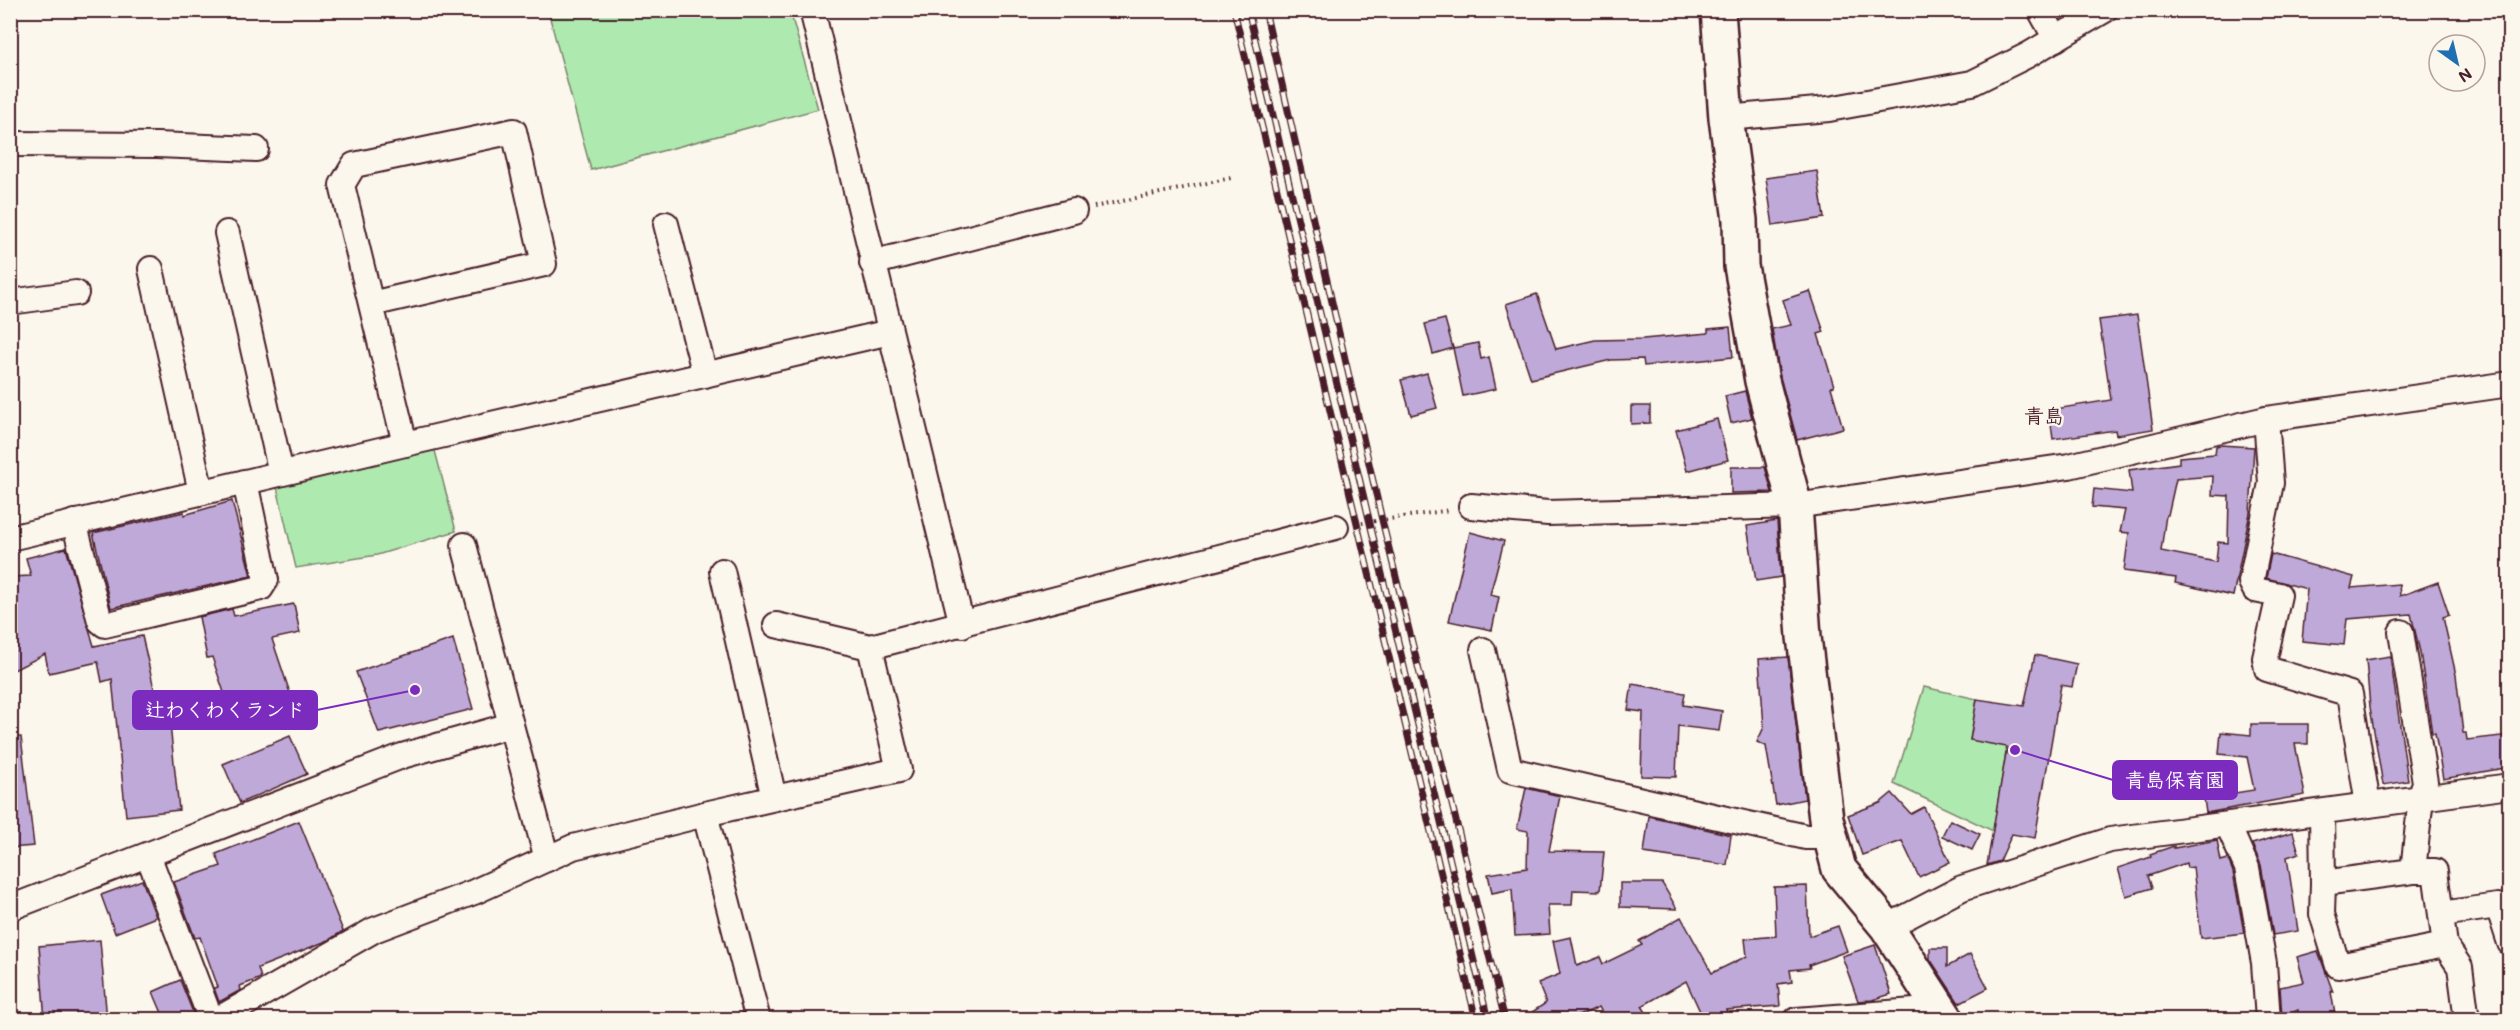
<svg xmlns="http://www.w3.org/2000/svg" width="2520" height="1030" font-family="Mali,'Klee One',sans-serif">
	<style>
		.green { fill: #aeeaaf; stroke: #7c846d; stroke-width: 1.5 }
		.building { fill: #bea9d8; stroke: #4a1f2b; stroke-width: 1.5; fill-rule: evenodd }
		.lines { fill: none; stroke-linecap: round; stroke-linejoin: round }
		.street-casing { stroke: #4a1f2b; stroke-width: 28 }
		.secondary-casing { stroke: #4a1f2b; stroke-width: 38 }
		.path { stroke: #4a1f2b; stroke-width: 4; stroke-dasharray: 1.5 4.5; stroke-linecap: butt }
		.street { stroke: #fbf7ec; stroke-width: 24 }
		.secondary { stroke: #fbf7ec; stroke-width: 33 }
		.rail-casing { stroke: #4a1f2b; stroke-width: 7 }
		.rail { stroke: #fbf7ec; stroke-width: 4.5; stroke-dasharray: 14; stroke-linecap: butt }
		.labels { text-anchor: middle; stroke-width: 5; stroke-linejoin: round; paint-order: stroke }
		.neighbourhood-label { font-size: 20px; font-weight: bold; fill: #4a1f2b; stroke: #fbf7ec }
		.leader { fill: none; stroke: #7b2cbf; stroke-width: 2 }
		.callout-dot { fill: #7b2cbf; stroke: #fbf7ec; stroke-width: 2 }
		.callout { fill: #7b2cbf; stroke: #7b2cbf; stroke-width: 2 }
		.callout-label { font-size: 20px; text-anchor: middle; font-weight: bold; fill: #fff }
	</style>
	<rect width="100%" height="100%" fill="#fbf7ec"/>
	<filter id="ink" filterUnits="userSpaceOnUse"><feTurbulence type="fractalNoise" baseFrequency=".0167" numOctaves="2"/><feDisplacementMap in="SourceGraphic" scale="12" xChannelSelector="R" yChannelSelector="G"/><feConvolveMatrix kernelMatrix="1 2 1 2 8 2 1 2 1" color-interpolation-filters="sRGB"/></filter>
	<g filter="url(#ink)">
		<g class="green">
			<path d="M 548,11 L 790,11 L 818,109 L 591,170 Z"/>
			<path d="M 434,447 L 456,531 L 377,555 L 296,568 L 276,483 Z"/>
			<path d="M 1924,687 L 1977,699 L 1970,740 L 2007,747 L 1993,831 L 1894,784 Z"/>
		</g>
		<g class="building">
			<path d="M 1817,171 L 1824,218 L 1773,226 L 1766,178 Z"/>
			<path d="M 1810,291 L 1824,332 L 1818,334 L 1834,386 L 1831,387 L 1843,428 L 1797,440 L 1780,377 L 1772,329 L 1791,325 L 1783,300 Z"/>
			<path d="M 1537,294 L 1556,349 L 1595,340 L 1643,339 L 1708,333 L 1708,329 L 1730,327 L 1733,357 L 1644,366 L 1643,359 L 1611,360 L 1531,379 L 1506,304 Z"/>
			<path d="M 2137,315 L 2153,429 L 2116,435 L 2115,430 L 2053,439 L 2049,410 L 2111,400 L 2099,320 Z"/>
			<path d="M 1445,319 L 1453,348 L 1433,354 L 1425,324 Z"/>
			<path d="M 1478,343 L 1481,359 L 1489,357 L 1496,389 L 1463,396 L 1453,348 Z"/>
			<path d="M 1427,373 L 1437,408 L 1411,415 L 1401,380 Z"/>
			<path d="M 1745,391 L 1752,418 L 1731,423 L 1725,396 Z"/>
			<path d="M 1631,406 L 1650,406 L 1650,423 L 1631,424 Z"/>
			<path d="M 1717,419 L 1728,460 L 1687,471 L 1676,430 Z"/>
			<path d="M 2220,445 L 2254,447 L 2250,513 L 2233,596 L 2175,583 L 2176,578 L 2124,571 L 2129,533 L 2120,532 L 2125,510 L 2092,507 L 2094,489 L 2132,493 L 2129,470 L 2179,463 L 2179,457 L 2215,454 L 2216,446 ZM 2213,476 L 2212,495 L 2229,496 L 2228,543 L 2218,542 L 2216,562 L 2161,551 L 2166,515 L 2168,515 L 2176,479 Z"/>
			<path d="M 1731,467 L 1765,467 L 1772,492 L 1731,493 Z"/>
			<path d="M 232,501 L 251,576 L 111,608 L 93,533 L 184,512 L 184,515 Z"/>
			<path d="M 1777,521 L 1781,577 L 1756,581 L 1747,526 Z"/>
			<path d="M 1470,532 L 1504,541 L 1490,595 L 1499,597 L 1492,630 L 1449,621 Z"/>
			<path d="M 66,548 L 94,646 L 142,636 L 156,697 L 167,696 L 179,810 L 126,816 L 112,679 L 102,682 L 98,662 L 49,673 L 45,654 L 10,672 L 10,577 L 31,576 L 26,558 Z"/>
			<path d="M 2271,554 L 2354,577 L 2351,588 L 2399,584 L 2400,596 L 2438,582 L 2449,615 L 2443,617 L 2456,675 L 2463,733 L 2466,733 L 2467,740 L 2510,735 L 2510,767 L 2443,779 L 2435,733 L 2432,733 L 2420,652 L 2411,614 L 2347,619 L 2344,645 L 2302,641 L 2307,589 L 2266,578 Z"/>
			<path d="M 294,604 L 300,633 L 272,639 L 290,693 L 231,713 L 212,657 L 207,658 L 199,617 L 232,609 L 234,616 Z"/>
			<path d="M 453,639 L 473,709 L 379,733 L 356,672 Z"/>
			<path d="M 2035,655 L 2077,664 L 2072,687 L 2061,685 L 2035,838 L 2012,834 L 2000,861 L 1987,865 L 2007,747 L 1970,740 L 1977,699 L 2024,706 Z"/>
			<path d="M 2390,656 L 2408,781 L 2383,785 L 2370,707 L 2366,660 Z"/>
			<path d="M 1788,657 L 1805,799 L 1776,805 L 1766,746 L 1757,742 L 1764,727 L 1759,659 Z"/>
			<path d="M 1632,684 L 1685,693 L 1683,705 L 1722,711 L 1719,731 L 1678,726 L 1676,777 L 1641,776 L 1643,712 L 1628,710 Z"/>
			<path d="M 2251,724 L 2308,724 L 2308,744 L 2295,744 L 2305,795 L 2206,813 L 2204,798 L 2254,790 L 2247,757 L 2219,754 L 2221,732 L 2251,735 Z"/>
			<path d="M 290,736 L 307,774 L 240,803 L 223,764 Z"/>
			<path d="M 10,737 L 21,737 L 34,846 L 10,848 Z"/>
			<path d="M 1526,788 L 1560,796 L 1549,851 L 1604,852 L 1600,891 L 1573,890 L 1572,905 L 1548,905 L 1550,934 L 1515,936 L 1512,889 L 1492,893 L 1488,874 L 1527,868 L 1528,831 L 1517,829 Z"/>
			<path d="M 1892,793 L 1911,814 L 1924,807 L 1950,862 L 1919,877 L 1902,841 L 1862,855 L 1848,815 L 1880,803 Z"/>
			<path d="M 1649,816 L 1731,835 L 1727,865 L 1644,853 Z"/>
			<path d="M 1950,820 L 1980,834 L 1972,850 L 1942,836 Z"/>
			<path d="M 299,821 L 343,931 L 329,940 L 258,968 L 261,978 L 240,986 L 241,990 L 219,1002 L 214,988 L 218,987 L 200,937 L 195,938 L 174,882 L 221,866 L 216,854 Z"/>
			<path d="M 2293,832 L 2299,853 L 2287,857 L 2298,931 L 2273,935 L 2261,865 L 2252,844 Z"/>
			<path d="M 2217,840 L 2221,861 L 2228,859 L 2233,872 L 2244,933 L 2201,938 L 2193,867 L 2187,868 L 2186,863 L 2148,876 L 2152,888 L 2126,896 L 2118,868 L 2151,857 L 2150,854 L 2174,846 L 2174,848 Z"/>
			<path d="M 142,880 L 156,917 L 115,933 L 101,895 Z"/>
			<path d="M 1620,883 L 1662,883 L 1677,909 L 1620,907 Z"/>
			<path d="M 1807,886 L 1809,936 L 1838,926 L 1847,951 L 1809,965 L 1810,968 L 1790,970 L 1792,982 L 1778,984 L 1780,1006 L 1726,1010 L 1730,1020 L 1704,1020 L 1686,981 L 1642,1006 L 1651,1020 L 1606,1020 L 1599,1007 L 1569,1020 L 1520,1020 L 1546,1003 L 1538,983 L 1560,974 L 1553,941 L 1571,937 L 1577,966 L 1600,957 L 1603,964 L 1642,945 L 1639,941 L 1681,917 L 1712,973 L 1747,956 L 1745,939 L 1776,936 L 1774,887 Z"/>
			<path d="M 100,940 L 107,1020 L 45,1020 L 39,946 Z"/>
			<path d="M 1875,945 L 1891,994 L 1872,1000 L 1858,1001 L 1842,956 Z"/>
			<path d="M 1930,948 L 1947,948 L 1947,967 L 1970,954 L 1988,988 L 1959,1003 L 1930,959 Z"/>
			<path d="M 2318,951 L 2333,992 L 2331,992 L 2336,1020 L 2299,1020 L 2298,1010 L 2282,1018 L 2280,987 L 2304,982 L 2297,957 Z"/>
			<path d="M 180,980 L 196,1020 L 165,1020 L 153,992 Z"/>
		</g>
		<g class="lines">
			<defs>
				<g id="street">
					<path d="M 812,10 L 962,625"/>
					<path d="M 2040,10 L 2056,39"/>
					<path d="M 1726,118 L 1829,109 L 1972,83 L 2028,55 L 2105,10"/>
					<path d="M 10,144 L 157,145 L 256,149"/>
					<path d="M 666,224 L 705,375"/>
					<path d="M 227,233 L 281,473"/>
					<path d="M 872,263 L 1074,211"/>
					<path d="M 151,269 L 201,492"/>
					<path d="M 10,302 L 76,293"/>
					<path d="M 371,304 L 544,264 L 514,131 L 354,165 L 342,185 L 405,444"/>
					<path d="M 2266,419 L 2271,483 L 2251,582 L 2255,590 L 2279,595 L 2265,658 L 2267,669 L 2350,694 L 2368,805"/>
					<path d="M 1471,506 L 1548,513 L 1795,506 L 2069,466 L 2266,419 L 2510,384"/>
					<path d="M 74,522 L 100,621 L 105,625 L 261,588 L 266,580 L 245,482"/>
					<path d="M 10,538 L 405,444 L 890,332"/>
					<path d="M 464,545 L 511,725"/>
					<path d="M 722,571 L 774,798"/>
					<path d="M 776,625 L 870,647"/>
					<path d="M 1483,650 L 1510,770 L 1806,837 L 1830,837"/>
					<path d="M 2322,812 L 2323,883 L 2413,871 L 2421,797 L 2425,782 L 2401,632"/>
					<path d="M 705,814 L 758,1020"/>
					<path d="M 2228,825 L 2247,868 L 2264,963 L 2268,1020"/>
					<path d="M 148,855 L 211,1020"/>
					<path d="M 2413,871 L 2435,871 L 2445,945 L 2460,967 L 2467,1020"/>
					<path d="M 2323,883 L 2322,914 L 2338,966 L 2445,945"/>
					<path d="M 10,908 L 402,756 L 511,725 L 547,859"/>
					<path d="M 2441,914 L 2498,906 L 2510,943"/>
					<path d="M 1887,927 L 1962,888 L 2110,840 L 2510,786"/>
					<path d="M 217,1020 L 374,930 L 474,892 L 573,847 L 705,814 L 899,770 L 870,647 L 1336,527"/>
					<path d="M 1796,1020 L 1941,1009"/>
				</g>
				<path id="secondary" d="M 1718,10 L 1726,118 L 1740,220 L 1741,266 L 1762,381 L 1795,506 L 1804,637 L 1826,819 L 1839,869 L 1887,927 L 1947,1020"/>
			</defs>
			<use href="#street" class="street-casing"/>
			<use href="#secondary" class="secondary-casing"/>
			<g class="path">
				<path d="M 1094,207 L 1231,178"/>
				<path d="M 1356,524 L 1450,510"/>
			</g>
			<use href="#street" class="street"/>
			<use href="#secondary" class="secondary"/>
			<defs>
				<g id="rail">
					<path d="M 1234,10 L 1476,1020"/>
					<path d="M 1248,10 L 1488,1020"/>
					<path d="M 1265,10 L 1382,520 L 1505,1020"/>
				</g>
			</defs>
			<use href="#rail" class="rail-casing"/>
			<use href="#rail" class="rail"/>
		</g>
	</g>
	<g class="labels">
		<g class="neighbourhood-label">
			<text x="2044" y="423">青島</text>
		</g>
	</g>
	<path class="leader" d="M415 690L317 710M2015 750L2113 780"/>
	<g class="callout-dot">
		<circle cx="415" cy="690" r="6"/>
		<circle cx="2015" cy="750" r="6"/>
	</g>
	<g class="callout">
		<rect x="133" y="691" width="184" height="38" rx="6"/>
		<rect x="2113" y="761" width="124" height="38" rx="6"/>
	</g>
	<g class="callout-label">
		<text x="225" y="717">辻わくわくランド</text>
		<text x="2175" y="787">青島保育園</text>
	</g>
	<rect width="2520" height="1030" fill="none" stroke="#fbf7ec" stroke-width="36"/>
	<rect x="18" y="18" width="2484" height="994" fill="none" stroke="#4a1f2b" stroke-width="2" filter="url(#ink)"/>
	<g transform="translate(2457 63) rotate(146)"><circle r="28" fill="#fbf7ec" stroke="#b4a19f" stroke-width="1.5"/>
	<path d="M0-4.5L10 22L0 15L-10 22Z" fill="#1f6fb2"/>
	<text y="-9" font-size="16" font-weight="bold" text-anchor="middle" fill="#4a1f2b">N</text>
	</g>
</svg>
